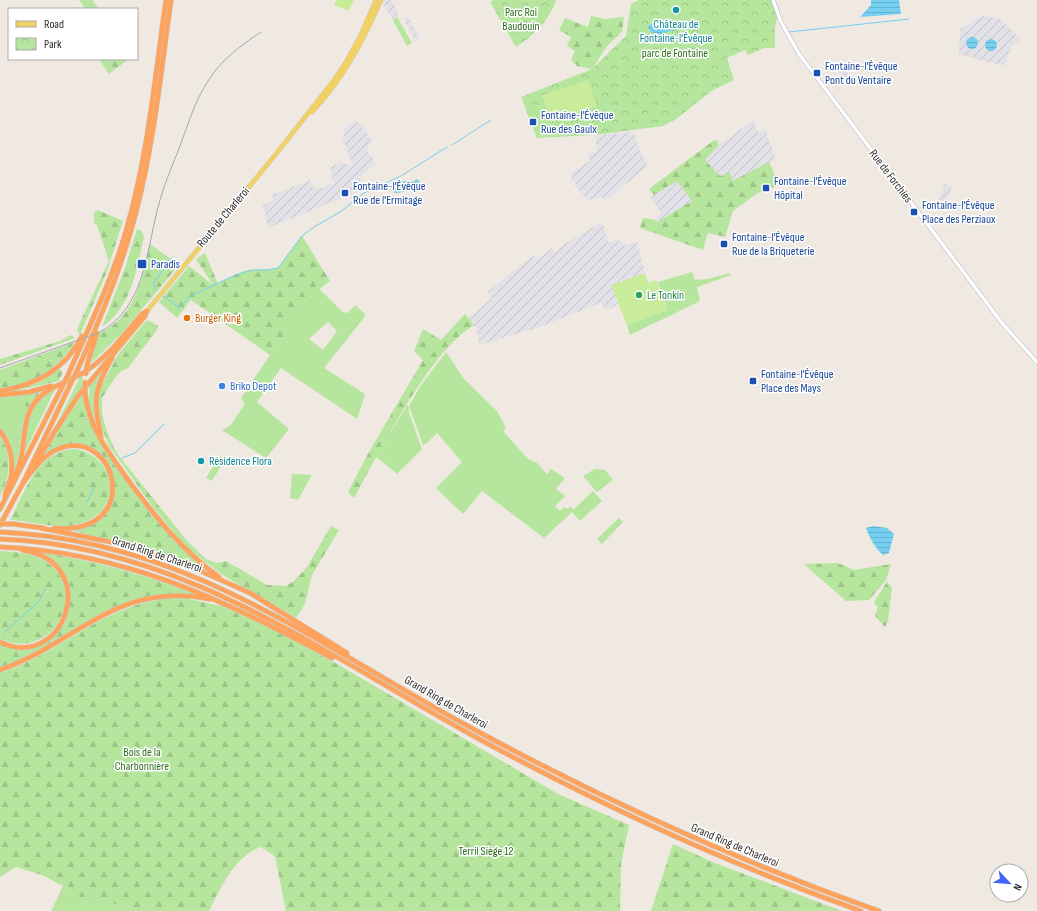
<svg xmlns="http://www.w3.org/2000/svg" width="1037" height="911" font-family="'Sofia Sans Condensed',sans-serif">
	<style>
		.industrial { fill: url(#industrial-furrows) }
		.grass { fill: #b6e59e; fill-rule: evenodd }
		.forest { fill: url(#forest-firs) }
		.park { fill: url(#park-crowns) }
		.pitch { fill: #c9ec9a }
		.water { fill: url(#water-rules) }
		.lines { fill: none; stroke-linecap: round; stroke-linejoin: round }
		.stream { stroke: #75cff0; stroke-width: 1 }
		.secondary-casing { stroke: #b4b7c1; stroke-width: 4.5 }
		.primary-casing { stroke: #c9c9c9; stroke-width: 5 }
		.highway-casing { stroke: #c9c9c9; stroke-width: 5.5 }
		.secondary { stroke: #fff; stroke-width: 3.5 }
		.primary { stroke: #f2d163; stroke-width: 4 }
		.highway { stroke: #ffa35c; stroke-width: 4.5 }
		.tram { stroke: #a3a6b8; stroke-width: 1 }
		.highway-bridge-casing { stroke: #c9c9c9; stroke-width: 5.5; stroke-linecap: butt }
		.highway-bridge { stroke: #ffa35c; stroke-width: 4.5 }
		.culture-dot { fill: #0f9aa8; stroke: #fff; stroke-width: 1.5 }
		.transit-dot { fill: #1a4fb4; stroke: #fff; stroke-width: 1.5 }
		.leisure-dot { fill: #2e9e5b; stroke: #fff; stroke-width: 1.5 }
		.food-dot { fill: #e8710a; stroke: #fff; stroke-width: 1.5 }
		.shop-dot { fill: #3f7fe0; stroke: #fff; stroke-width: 1.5 }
		.labels { text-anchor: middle; stroke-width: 3; stroke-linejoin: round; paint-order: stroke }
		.park-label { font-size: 12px; fill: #2c6e1b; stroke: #fff }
		.culture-label { font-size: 12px; fill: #0d838f; stroke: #fff }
		.transit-label { font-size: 12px; fill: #164399; stroke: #fff; text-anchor: start }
		.street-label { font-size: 12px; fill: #2e2e2e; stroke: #fff }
		.leisure-label { font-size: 12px; fill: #27864d; stroke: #fff; text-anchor: start }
		.food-label { font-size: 12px; fill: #c56008; stroke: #fff; text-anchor: start }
		.shop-label { font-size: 12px; fill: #366cbe; stroke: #fff; text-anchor: start }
	</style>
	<defs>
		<pattern id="industrial-furrows" width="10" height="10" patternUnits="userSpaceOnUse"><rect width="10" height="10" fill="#e3e1e8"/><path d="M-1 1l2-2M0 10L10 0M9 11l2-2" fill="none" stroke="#c3c1c7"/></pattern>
		<pattern id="forest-firs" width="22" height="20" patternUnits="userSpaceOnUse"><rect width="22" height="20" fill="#b6e59e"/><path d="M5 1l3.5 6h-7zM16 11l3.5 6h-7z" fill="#9dc588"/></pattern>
		<pattern id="park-crowns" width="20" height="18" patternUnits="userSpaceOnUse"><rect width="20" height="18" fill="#b6e59e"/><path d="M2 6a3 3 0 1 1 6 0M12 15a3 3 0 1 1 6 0" fill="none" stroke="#9dc588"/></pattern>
		<pattern id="water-rules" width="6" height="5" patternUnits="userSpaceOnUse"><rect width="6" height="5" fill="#75cff0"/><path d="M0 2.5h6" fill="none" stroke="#66b2ce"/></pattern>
	</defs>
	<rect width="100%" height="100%" fill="#efe9e1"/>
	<g class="industrial">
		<path d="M 381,0 L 392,0 L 399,16 L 393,20 Z"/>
		<path d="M 981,16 L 999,18 L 1021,39 L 1011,47 L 1004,66 L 959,54 L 960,29 Z"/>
		<path d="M 408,17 L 420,39 L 415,42 L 405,22 L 407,21 L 405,19 Z"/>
		<path d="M 846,68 L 849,79 L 836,87 L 832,80 L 838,79 L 840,76 L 837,70 Z"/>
		<path d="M 753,120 L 758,132 L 765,129 L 776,159 L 732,181 L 720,176 L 705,160 L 719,145 Z"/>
		<path d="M 360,122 L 372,141 L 366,149 L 368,154 L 372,157 L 376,164 L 359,177 L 364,189 L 268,228 L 263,205 L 274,200 L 272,195 L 310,180 L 314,189 L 319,187 L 319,189 L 334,183 L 330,168 L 341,161 L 350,166 L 352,164 L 343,139 L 346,125 Z"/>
		<path d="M 634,132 L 640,151 L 648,166 L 610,197 L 587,200 L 571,179 L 572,172 L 590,161 L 588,153 L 597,152 L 595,135 Z"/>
		<path d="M 677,180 L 693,201 L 657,222 L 656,218 L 661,213 L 650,197 Z"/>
		<path d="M 945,184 L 952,187 L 946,202 L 939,199 Z"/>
		<path d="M 602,222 L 609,243 L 618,239 L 624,245 L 637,242 L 645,273 L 612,285 L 618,305 L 606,310 L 601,303 L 540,327 L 479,345 L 477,329 L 468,318 L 492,298 L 487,292 L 532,256 L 539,258 L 552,248 L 555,252 L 566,243 Z"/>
	</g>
	<g class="grass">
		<path d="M 79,0 L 92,0 L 99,9 L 85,9 Z"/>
		<path d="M 397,17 L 412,43 L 407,46 L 393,20 Z"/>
		<path d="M 692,272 L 695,280 L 707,279 L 730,273 L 731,275 L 697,287 L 700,301 L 630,335 L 627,325 L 668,310 L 658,282 Z"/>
		<path d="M 319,289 L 343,312 L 348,313 L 355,305 L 366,315 L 324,368 L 365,394 L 357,419 L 281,368 L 257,402 L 289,429 L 266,458 L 222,430 L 230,426 L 245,404 L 241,398 L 270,355 L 275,353 L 285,335 L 290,311 ZM 328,322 L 337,331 L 323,350 L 309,339 Z"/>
		<path d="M 446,352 L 464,379 L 497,411 L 506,428 L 503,431 L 528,459 L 537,463 L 547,474 L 551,469 L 565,478 L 556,489 L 565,496 L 555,506 L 560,511 L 564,507 L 567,509 L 570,507 L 574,509 L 593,491 L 602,501 L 580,521 L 572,512 L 544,538 L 482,491 L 463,514 L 436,488 L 462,462 L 437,433 L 427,443 L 423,445 L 409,406 L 421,385 Z"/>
		<path d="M 104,368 C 95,388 91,408 97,429 L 89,403 L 89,387 Z"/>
		<path d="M 83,376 L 83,388 L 53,431 L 80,377 Z"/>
		<path d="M 55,389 L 25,452 L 24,451 C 27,427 29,400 55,389 Z"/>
		<path d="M 18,395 L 23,404 L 28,408 C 20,427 22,449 15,469 L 0,429 L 0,397 Z"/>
		<path d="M 408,404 L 409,413 L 422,449 L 401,470 L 379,451 Z"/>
		<path d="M 220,456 L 225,459 L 212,481 L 206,478 Z"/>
		<path d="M 595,469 L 605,470 L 613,480 L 597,492 L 583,476 Z"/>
		<path d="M 292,474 L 312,475 L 298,500 L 290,498 Z"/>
		<path d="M 619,518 L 623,522 L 602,544 L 597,539 Z"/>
		<path d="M 60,893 L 132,907 L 130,911 L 51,911 Z"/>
	</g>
	<g class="forest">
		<path d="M 591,16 L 605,19 L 624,17 L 622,32 L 607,46 L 592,69 L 577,66 L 571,60 L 575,51 L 567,46 L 571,37 L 559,30 L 565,18 L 588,27 Z"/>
		<path d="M 99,59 L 129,59 L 109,74 Z"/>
		<path d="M 717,140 L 719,145 L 705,160 L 720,176 L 730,172 L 732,181 L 769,162 L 779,185 L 756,194 L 733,211 L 725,237 L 708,233 L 703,250 L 640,228 L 643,218 L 655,220 L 657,222 L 692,201 L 677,181 L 654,195 L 649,189 L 713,141 Z"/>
		<path d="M 98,210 L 123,221 L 106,274 L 80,335 L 77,331 L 80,322 L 109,261 L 97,225 L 94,223 L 94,213 Z"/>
		<path d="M 137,229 L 142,231 L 144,237 C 136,271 132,306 102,327 L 125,268 Z"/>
		<path d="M 302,236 L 330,281 L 291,311 L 285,335 L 275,353 L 270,355 L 191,300 L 177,318 L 159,302 L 189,266 L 213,285 L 196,259 L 205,253 L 218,284 C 228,278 241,270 253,270 C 261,269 269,270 278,268 Z"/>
		<path d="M 150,244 L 179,265 L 123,332 L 91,363 L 99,333 C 136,317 142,278 150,244 Z"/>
		<path d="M 465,314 L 474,325 C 436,348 402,413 379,451 L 401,470 L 397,474 L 376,457 L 354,498 L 348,492 L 369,452 L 423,360 L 414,351 L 423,329 L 441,340 Z"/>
		<path d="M 148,320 L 158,326 L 157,330 L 128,368 L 121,371 L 114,379 L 102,398 L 102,415 L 108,434 L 116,452 L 187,541 L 206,559 L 217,563 L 226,561 L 267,585 L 286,586 L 294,581 L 307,567 L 331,526 L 339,530 L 312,575 L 305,604 L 296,618 L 224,576 L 186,547 L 153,507 L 109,446 L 99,420 L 98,400 L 102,385 L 117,356 L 145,322 Z"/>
		<path d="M 71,335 L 75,338 L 0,365 L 0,359 L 60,341 Z"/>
		<path d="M 75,342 C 55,372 35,382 0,389 L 0,370 Z"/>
		<path d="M 59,369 L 63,372 L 59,381 L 14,391 L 38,383 Z"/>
		<path d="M 40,392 L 28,408 L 23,404 L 18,395 Z"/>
		<path d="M 83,394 L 95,434 L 113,463 L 163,528 L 203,569 L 151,550 L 70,530 C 79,529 88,528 96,522 C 125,502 120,464 89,450 C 81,446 74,443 65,445 C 57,447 50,452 43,457 L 61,426 Z"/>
		<path d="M 0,436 C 13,455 10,477 0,496 Z"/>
		<path d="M 74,449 C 117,455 124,510 82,523 C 59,531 33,521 10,520 C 25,492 37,451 74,449 Z"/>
		<path d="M 0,551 C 13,552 26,552 39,558 C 93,582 58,664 0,639 Z"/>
		<path d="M 38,552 C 95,561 148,575 201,596 L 165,594 L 132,600 L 113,608 L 33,654 L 0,668 L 0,644 C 63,668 100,587 38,552 Z"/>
		<path d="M 838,563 L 854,570 L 891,564 L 886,580 L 869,600 L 846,601 L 804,564 Z"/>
		<path d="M 887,582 L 892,588 L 888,621 L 885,627 L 875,616 L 878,608 L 874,602 Z"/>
		<path d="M 171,598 L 189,599 L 222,606 L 271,628 L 339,665 L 558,794 L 629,825 L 621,864 L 620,911 L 286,911 L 275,856 L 261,847 C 234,856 221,888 209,911 L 130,911 L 131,907 L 60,893 L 63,886 L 42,875 L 16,867 L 0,877 L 0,673 C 62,653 102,604 171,598 Z"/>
		<path d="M 673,844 L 715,863 L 842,911 L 651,911 Z"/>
	</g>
	<g class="park">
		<path d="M 494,0 L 556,0 C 549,21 533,36 516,47 L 490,2 Z"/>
		<path d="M 639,0 L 773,0 L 778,14 L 775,26 L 775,48 L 764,48 L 748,55 L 745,50 L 727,58 L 734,80 L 713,90 L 676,119 L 663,126 L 595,135 L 537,138 L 521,97 L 592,69 L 626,36 L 631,4 Z"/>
	</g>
	<g class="pitch">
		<path d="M 336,0 L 354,0 L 349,11 L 334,5 Z"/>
		<path d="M 588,80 L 597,106 L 551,122 L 542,95 Z"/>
		<path d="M 645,273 L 648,283 L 656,280 L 668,310 L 627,325 L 611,285 Z"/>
	</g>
	<g class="water">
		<path d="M 871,0 L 899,0 L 901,14 L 860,17 L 871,5 Z"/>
		<path d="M 684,20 L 684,23 L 680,28 L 658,35 L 650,31 L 648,27 L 650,24 L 664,25 Z"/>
		<circle cx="972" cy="43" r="6"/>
		<circle cx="991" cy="45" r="6"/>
		<path d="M 417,179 L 420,182 C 417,188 399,195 393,192 L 392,186 C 398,181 406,180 413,182 Z"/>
		<path d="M 873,526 L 887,528 L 894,534 L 889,553 L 883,555 C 875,548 870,539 866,528 Z"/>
	</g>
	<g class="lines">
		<g class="stream">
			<path d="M 789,32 L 909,19"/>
			<path d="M 452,145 L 491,120"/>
			<path d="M 156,290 L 153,284 L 172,257"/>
			<path d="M 163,296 L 179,307"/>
			<path d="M 177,309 L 192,295 L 229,278 L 251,270 L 267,270 L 278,268 L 302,236 L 314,227 L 340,212 L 364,193 L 401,176 L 447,147"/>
			<path d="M 122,458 L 135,453 L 164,424"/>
			<path d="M 87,502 L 94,487"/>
			<path d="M 4,633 L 40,600 L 45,589"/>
		</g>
		<defs>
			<path id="secondary" d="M 773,0 L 781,22 L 799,54 L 1002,323 L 1037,362"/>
			<g id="primary">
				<path d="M 312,112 C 343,79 363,41 381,0"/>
				<path d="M 147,311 L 276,154 L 335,79 L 346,62 L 360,37 L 376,0"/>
			</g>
			<g id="highway">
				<path d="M 87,365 L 97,333"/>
				<path d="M 77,371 C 100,319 122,267 136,212 C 154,143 161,71 171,0"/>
				<path d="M 68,375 C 89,327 112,280 126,231 C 148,156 155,77 166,0"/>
				<path d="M 0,391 C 36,385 65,370 82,336"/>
				<path d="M 85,393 C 89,429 111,456 131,484 C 158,520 183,551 219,577"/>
				<path d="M 0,395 L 29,392 L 51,386"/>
				<path d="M 0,431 C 10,444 14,461 11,477 C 9,484 6,489 5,496"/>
				<path d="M 101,436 C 93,401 94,389 112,358"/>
				<path d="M 35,465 L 55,431 L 78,396 L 145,316 L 147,311"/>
				<path d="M 23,483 C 32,471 43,455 58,449 C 117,425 145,536 54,528"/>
				<path d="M 13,484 C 15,475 19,467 21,458 C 25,440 23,420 33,405 C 46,385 72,382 89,369 C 110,354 126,333 142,314 L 147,311"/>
				<path d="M 0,509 L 62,387"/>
				<path d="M 13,524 L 43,528"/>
				<path d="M 0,525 L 23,483 L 71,383"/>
				<path d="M 41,528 L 121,544 L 185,564 L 250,593 L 347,653"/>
				<path d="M 0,532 C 189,540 318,646 477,731 C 606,801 740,862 879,911"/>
				<path d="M 0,539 C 183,545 326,656 481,740 C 603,806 730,865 861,911"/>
				<path d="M 0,547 C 125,552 224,600 332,658"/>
				<path d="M 0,642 C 65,673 103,562 22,550"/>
				<path d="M 0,670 C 79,642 116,581 210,599"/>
			</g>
		</defs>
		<use href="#secondary" class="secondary-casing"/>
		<use href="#primary" class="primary-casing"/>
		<use href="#highway" class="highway-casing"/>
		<use href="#secondary" class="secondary"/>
		<use href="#primary" class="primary"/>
		<use href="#highway" class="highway"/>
		<path class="tram" d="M 0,368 L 98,333 C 147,308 146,247 160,200 C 165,182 173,164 180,146 C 188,124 195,101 208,81 C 221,60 240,46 261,32"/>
		<defs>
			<g id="highway-bridge">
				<path d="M 86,374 L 87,365"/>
				<path d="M 85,382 L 85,393"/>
				<path d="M 71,383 L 77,371"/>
				<path d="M 62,387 L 68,375"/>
				<path d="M 0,524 L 13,524"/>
			</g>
		</defs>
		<use href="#highway-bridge" class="highway-bridge-casing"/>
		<use href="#highway-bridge" class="highway-bridge"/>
	</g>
	<g class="culture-dot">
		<circle cx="676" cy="10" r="4"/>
		<circle cx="201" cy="461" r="4"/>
	</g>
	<g class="transit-dot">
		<rect x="813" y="69" width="8" height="8" rx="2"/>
		<rect x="529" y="118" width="8" height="8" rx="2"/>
		<rect x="762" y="184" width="8" height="8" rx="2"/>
		<rect x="341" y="189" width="8" height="8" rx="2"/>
		<rect x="910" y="208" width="8" height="8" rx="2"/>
		<rect x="720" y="240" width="8" height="8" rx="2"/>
		<rect x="137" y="259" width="10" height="10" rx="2"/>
		<rect x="749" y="377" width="8" height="8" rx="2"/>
	</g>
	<circle class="leisure-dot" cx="639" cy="295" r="4"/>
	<circle class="food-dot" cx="187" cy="318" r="4"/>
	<circle class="shop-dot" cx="222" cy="386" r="4"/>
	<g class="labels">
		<g class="park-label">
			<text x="521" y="16">Parc Roi<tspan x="521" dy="14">Baudouin</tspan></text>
			<text x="675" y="57">parc de Fontaine</text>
			<text x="142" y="756">Bois de la<tspan x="142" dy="14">Charbonnière</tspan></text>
			<text x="486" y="855">Terril Siège 12</text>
		</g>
		<g class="culture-label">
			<text x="676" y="28">Château de<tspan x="676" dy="14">Fontaine-l'Évêque</tspan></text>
			<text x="209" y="465" text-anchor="start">Résidence Flora</text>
		</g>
		<g class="transit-label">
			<text x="825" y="70">Fontaine-l'Évêque<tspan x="825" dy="14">Pont du Ventaire</tspan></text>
			<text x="541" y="119">Fontaine-l'Évêque<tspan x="541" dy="14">Rue des Gaulx</tspan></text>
			<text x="774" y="185">Fontaine-l'Évêque<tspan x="774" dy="14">Hôpital</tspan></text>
			<text x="353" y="190">Fontaine-l'Évêque<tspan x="353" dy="14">Rue de l'Ermitage</tspan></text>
			<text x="922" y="209">Fontaine-l'Évêque<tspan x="922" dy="14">Place des Perziaux</tspan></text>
			<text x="732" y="241">Fontaine-l'Évêque<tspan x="732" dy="14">Rue de la Briqueterie</tspan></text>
			<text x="151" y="268">Paradis</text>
			<text x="761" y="378">Fontaine-l'Évêque<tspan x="761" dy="14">Place des Mays</tspan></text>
		</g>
		<g class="street-label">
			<text transform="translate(891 176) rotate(53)" y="4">Rue de Forchies</text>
			<text transform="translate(223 217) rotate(-50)" y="4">Route de Charleroi</text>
			<text transform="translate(157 554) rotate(18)" y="4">Grand Ring de Charleroi</text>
			<text transform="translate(446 702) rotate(30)" y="4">Grand Ring de Charleroi</text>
			<text transform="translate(735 845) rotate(23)" y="4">Grand Ring de Charleroi</text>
		</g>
		<g class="leisure-label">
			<text x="647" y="299">Le Tonkin</text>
		</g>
		<g class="food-label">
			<text x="195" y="322">Burger King</text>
		</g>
		<g class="shop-label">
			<text x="230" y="390">Briko Depot</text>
		</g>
	</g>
	<rect x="8" y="8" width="130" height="52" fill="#ffffff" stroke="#ababab"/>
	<rect x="16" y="21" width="20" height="6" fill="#f2d163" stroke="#ababab"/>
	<text x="44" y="28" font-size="12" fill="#2e2e2e">Road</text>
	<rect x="16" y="38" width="20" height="12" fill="url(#park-crowns)" stroke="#ababab"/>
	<text x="44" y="48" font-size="12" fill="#2e2e2e">Park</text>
	<g transform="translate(1009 883) rotate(116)"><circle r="19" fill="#ffffff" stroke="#ababab"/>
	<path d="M0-3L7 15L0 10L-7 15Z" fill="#4264fb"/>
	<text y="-6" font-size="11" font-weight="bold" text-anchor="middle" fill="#2e2e2e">N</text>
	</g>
</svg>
